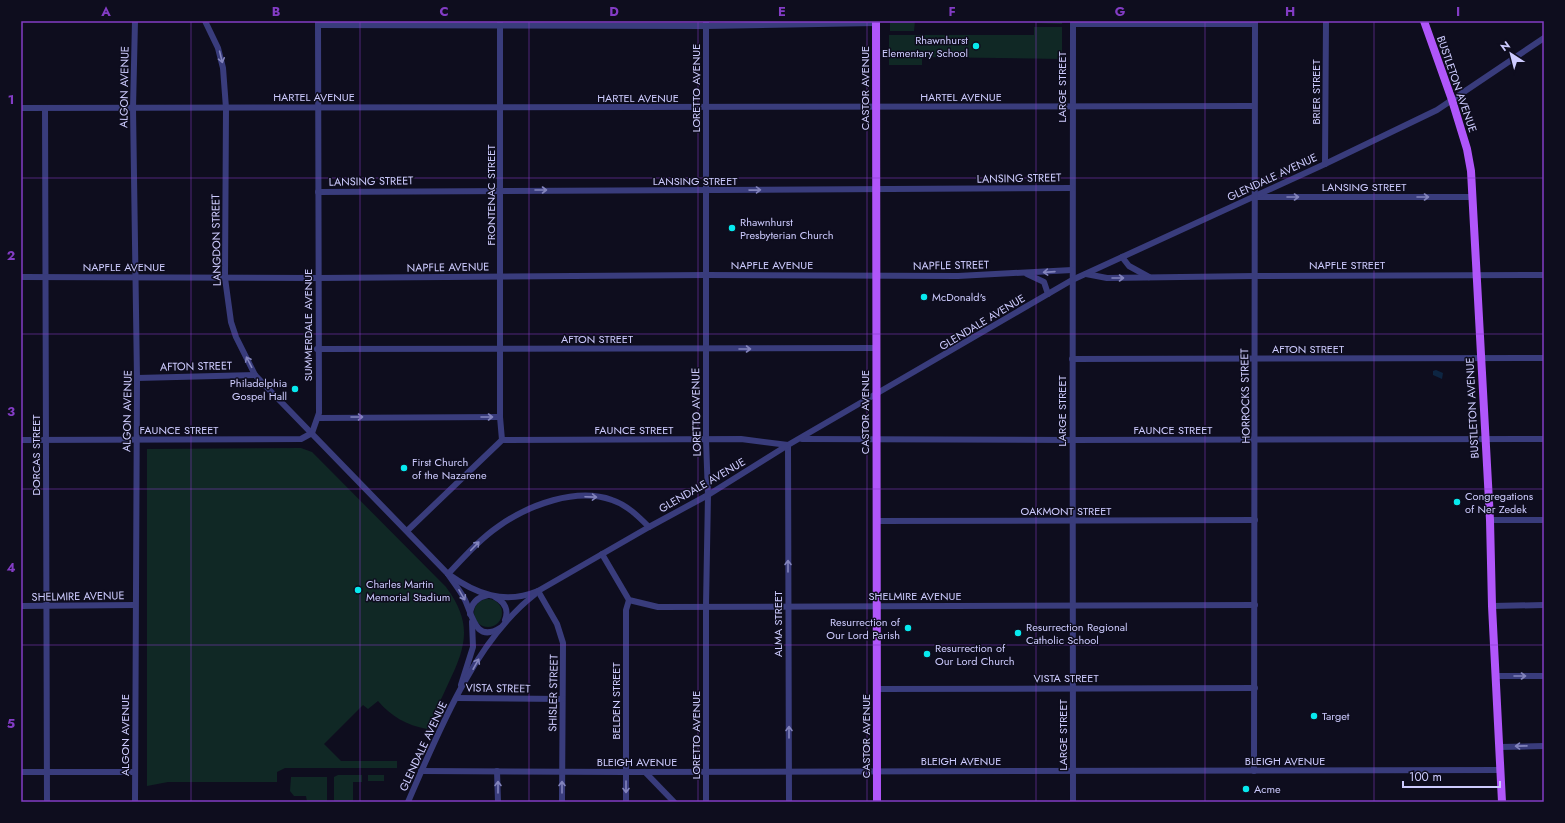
<svg xmlns="http://www.w3.org/2000/svg" width="1565" height="823" font-family="Jost,sans-serif">
	<style>
		.green { fill: #102825 }
		.water { fill: #0d2542 }
		.lines { fill: none; stroke-linecap: round; stroke-linejoin: round }
		.minor { stroke: #393c7c; stroke-width: 6 }
		.major { stroke: #b056fa; stroke-width: 8 }
		.oneway { stroke: #8384bd }
		.grid { fill: none; stroke: #833cc5; stroke-width: 1; stroke-opacity: 0.55 }
		.poi-dot { fill: #07e9ee; stroke: #0e0d1e; stroke-width: 1.5 }
		.labels { text-anchor: middle; stroke-width: 3; stroke-linejoin: round; paint-order: stroke }
		.poi-label { font-size: 11px; fill: #cdcbfe; stroke: #0e0d1e; text-anchor: start }
		.street-label { font-size: 11px; fill: #cdcbfe; stroke: #0e0d1e }
		.neatline { fill: none; stroke: #833cc5; stroke-width: 1.5 }
		.grid-label { font-size: 13px; text-anchor: middle; font-weight: bold; fill: #833cc5 }
	</style>
	<rect width="100%" height="100%" fill="#0e0d1e"/>
	<g class="green">
		<path d="M 890,21 L 915,21 L 914,31 L 890,31 Z"/>
		<path d="M 1035,21 L 1062,21 L 1062,24 L 1035,23 Z"/>
		<path d="M 1034,27 L 1062,27 L 1062,59 L 922,57 L 922,65 L 889,65 L 889,35 L 1034,35 Z"/>
		<path d="M 301,448 L 312,452 L 318,458 L 446,587 C 472,622 467,645 449,682 C 442,698 434,713 427,729 C 406,725 392,717 378,701 L 368,709 L 363,705 L 324,744 L 341,761 L 397,761 L 397,768 L 285,768 L 277,772 L 277,782 L 168,782 L 147,786 L 147,449 Z"/>
		<circle cx="488" cy="613" r="14"/>
		<path d="M 338,775 L 362,775 L 362,782 L 353,782 L 353,802 L 334,802 L 334,777 Z"/>
		<rect x="368" y="775" width="16" height="6"/>
		<path d="M 291,777 L 327,777 L 327,802 L 307,802 L 306,796 L 294,796 L 290,791 Z"/>
	</g>
	<path class="water" d="M 1436,370 L 1443,373 L 1442,379 L 1433,375 L 1433,371 Z"/>
	<g class="lines">
		<g class="minor">
			<path d="M 205,21 L 218,48 L 223,68 L 226,108 L 225,278 L 231,322 L 236,337 L 255,375 L 448,574 C 453,582 459,589 464,598 C 472,612 474,644 500,628"/>
			<path d="M 706,21 L 706,440 L 708,495 L 706,605 L 706,802"/>
			<path d="M 1073,21 C 1074,281 1071,542 1073,802"/>
			<path d="M 500,22 L 500,417 L 502,440"/>
			<path d="M 1073,24 L 1255,24"/>
			<path d="M 318,25 L 706,26 L 876,23"/>
			<path d="M 21,108 L 1254,106"/>
			<path d="M 45,108 L 47,802"/>
			<path d="M 1325,164 L 1326,21"/>
			<path d="M 318,192 L 1072,188"/>
			<path d="M 1256,197 L 1473,197"/>
			<path d="M 1122,257 L 1129,266 L 1149,277"/>
			<path d="M 1027,274 L 1044,282 L 1048,294"/>
			<path d="M 1086,274 L 1107,278 L 1255,276 L 1544,275"/>
			<path d="M 21,277 L 317,278 L 706,275 L 958,276 L 1072,270"/>
			<path d="M 317,349 L 876,348"/>
			<path d="M 1072,359 L 1544,358"/>
			<path d="M 137,378 L 255,375"/>
			<path d="M 318,418 L 500,417"/>
			<path d="M 312,433 L 319,413 L 318,22"/>
			<path d="M 802,439 L 1071,440 L 1544,439"/>
			<path d="M 21,440 L 301,439 L 312,433"/>
			<path d="M 502,440 L 741,439 L 788,445 L 789,802"/>
			<path d="M 1490,520 L 1544,520"/>
			<path d="M 876,521 L 1255,520"/>
			<path d="M 407,531 L 502,440"/>
			<path d="M 602,554 L 629,600 L 658,607 L 1255,605"/>
			<path d="M 448,574 C 476,594 504,605 538,591 L 649,527 L 708,495 L 788,445 L 1072,280 L 1325,164 L 1437,110 L 1544,38"/>
			<path d="M 448,574 C 464,557 480,539 499,526 C 529,505 576,487 612,500 C 627,505 638,516 649,527"/>
			<path d="M 538,591 L 557,624 L 563,643 L 562,802"/>
			<path d="M 495,597 C 505,602 509,610 505,620"/>
			<path d="M 21,606 L 135,605"/>
			<path d="M 1492,606 L 1544,605"/>
			<path d="M 470,614 C 471,603 478,597 488,595"/>
			<path d="M 1495,676 L 1544,676"/>
			<path d="M 461,685 L 473,647 L 472,622"/>
			<path d="M 877,689 L 1255,688"/>
			<path d="M 457,698 L 562,699"/>
			<path d="M 1499,747 L 1544,746"/>
			<path d="M 421,771 L 626,772 L 1500,770"/>
			<path d="M 497,771 L 498,802"/>
			<path d="M 1254,771 C 1255,521 1255,271 1255,21"/>
			<path d="M 21,772 L 134,772"/>
			<path d="M 645,772 L 674,802"/>
			<path d="M 135,802 L 137,378 L 133,108 L 135,21"/>
			<path d="M 408,802 C 438,733 474,642 534,595"/>
			<path d="M 626,802 L 626,610 L 629,600"/>
		</g>
		<g class="major">
			<path d="M 876,21 L 877,802"/>
			<path d="M 1424,21 L 1452,100 L 1467,149 L 1471,171 L 1490,520 L 1492,606 L 1502,802"/>
		</g>
	</g>
	<defs><path id="oneway-shaft" d="M-6 0H5M1.5-3L5.5 0L1.5 3" fill="none" stroke-width="1.6" stroke-linecap="round" stroke-linejoin="round"/></defs>
	<g class="oneway">
		<use href="#oneway-shaft" transform="translate(221 57) rotate(76)"/>
		<use href="#oneway-shaft" transform="translate(541 190)"/>
		<use href="#oneway-shaft" transform="translate(755 190) rotate(-1)"/>
		<use href="#oneway-shaft" transform="translate(1293 197)"/>
		<use href="#oneway-shaft" transform="translate(1423 197)"/>
		<use href="#oneway-shaft" transform="translate(1049 272) rotate(176)"/>
		<use href="#oneway-shaft" transform="translate(1118 278)"/>
		<use href="#oneway-shaft" transform="translate(745 349)"/>
		<use href="#oneway-shaft" transform="translate(249 362) rotate(-117)"/>
		<use href="#oneway-shaft" transform="translate(357 417)"/>
		<use href="#oneway-shaft" transform="translate(487 417)"/>
		<use href="#oneway-shaft" transform="translate(591 497) rotate(2)"/>
		<use href="#oneway-shaft" transform="translate(475 546) rotate(-46)"/>
		<use href="#oneway-shaft" transform="translate(788 566) rotate(-90)"/>
		<use href="#oneway-shaft" transform="translate(462 595) rotate(60)"/>
		<use href="#oneway-shaft" transform="translate(476 664) rotate(-61)"/>
		<use href="#oneway-shaft" transform="translate(1520 676)"/>
		<use href="#oneway-shaft" transform="translate(789 732) rotate(-90)"/>
		<use href="#oneway-shaft" transform="translate(1521 746) rotate(179)"/>
		<use href="#oneway-shaft" transform="translate(498 787) rotate(-90)"/>
		<use href="#oneway-shaft" transform="translate(562 787) rotate(-90)"/>
		<use href="#oneway-shaft" transform="translate(626 787) rotate(90)"/>
	</g>
	<path class="grid" d="M 191,21 L 191,802M 360,21 L 360,802M 529,21 L 529,802M 698,21 L 698,802M 867,21 L 867,802M 1036,21 L 1036,802M 1205,21 L 1205,802M 1374,21 L 1374,802M 21,178 L 1544,178M 21,334 L 1544,334M 21,489 L 1544,489M 21,645 L 1544,645"/>
	<g class="poi-dot">
		<circle cx="976" cy="46" r="4"/>
		<circle cx="732" cy="228" r="4"/>
		<circle cx="924" cy="297" r="4"/>
		<circle cx="295" cy="389" r="4"/>
		<circle cx="404" cy="468" r="4"/>
		<circle cx="1457" cy="502" r="4"/>
		<circle cx="358" cy="590" r="4"/>
		<circle cx="908" cy="628" r="4"/>
		<circle cx="1018" cy="633" r="4"/>
		<circle cx="927" cy="654" r="4"/>
		<circle cx="1314" cy="716" r="4"/>
		<circle cx="1246" cy="789" r="4"/>
	</g>
	<g class="labels">
		<g class="poi-label">
			<text x="968" y="44" text-anchor="end">Rhawnhurst<tspan x="968" dy="13">Elementary School</tspan></text>
			<text x="740" y="226">Rhawnhurst<tspan x="740" dy="13">Presbyterian Church</tspan></text>
			<text x="932" y="301">McDonald's</text>
			<text x="287" y="387" text-anchor="end">Philadelphia<tspan x="287" dy="13">Gospel Hall</tspan></text>
			<text x="412" y="466">First Church<tspan x="412" dy="13">of the Nazarene</tspan></text>
			<text x="1465" y="500">Congregations<tspan x="1465" dy="13">of Ner Zedek</tspan></text>
			<text x="366" y="588">Charles Martin<tspan x="366" dy="13">Memorial Stadium</tspan></text>
			<text x="900" y="626" text-anchor="end">Resurrection of<tspan x="900" dy="13">Our Lord Parish</tspan></text>
			<text x="1026" y="631">Resurrection Regional<tspan x="1026" dy="13">Catholic School</tspan></text>
			<text x="935" y="652">Resurrection of<tspan x="935" dy="13">Our Lord Church</tspan></text>
			<text x="1322" y="720">Target</text>
			<text x="1254" y="793">Acme</text>
		</g>
		<g class="street-label">
			<text transform="translate(1457 84) rotate(71)" y="4">BUSTLETON AVENUE</text>
			<text transform="translate(124 87) rotate(-89)" y="4">ALGON AVENUE</text>
			<text transform="translate(1062 87) rotate(-90)" y="4">LARGE STREET</text>
			<text transform="translate(696 88) rotate(-90)" y="4">LORETTO AVENUE</text>
			<text transform="translate(865 88) rotate(-90)" y="4">CASTOR AVENUE</text>
			<text transform="translate(1316 92) rotate(-90)" y="4">BRIER STREET</text>
			<text x="314" y="101">HARTEL AVENUE</text>
			<text x="961" y="101">HARTEL AVENUE</text>
			<text x="638" y="102">HARTEL AVENUE</text>
			<text transform="translate(1272 177) rotate(-25)" y="4">GLENDALE AVENUE</text>
			<text transform="translate(1019 178) rotate(-1)" y="4">LANSING STREET</text>
			<text transform="translate(371 181) rotate(-1)" y="4">LANSING STREET</text>
			<text x="695" y="185">LANSING STREET</text>
			<text x="1364" y="191">LANSING STREET</text>
			<text transform="translate(491 195) rotate(-90)" y="4">FRONTENAC STREET</text>
			<text transform="translate(216 240) rotate(-91)" y="4">LANGDON STREET</text>
			<text x="772" y="269">NAPFLE AVENUE</text>
			<text transform="translate(951 265) rotate(-1)" y="4">NAPFLE STREET</text>
			<text x="1347" y="269">NAPFLE STREET</text>
			<text x="124" y="271">NAPFLE AVENUE</text>
			<text transform="translate(448 267) rotate(-1)" y="4">NAPFLE AVENUE</text>
			<text transform="translate(982 322) rotate(-31)" y="4">GLENDALE AVENUE</text>
			<text transform="translate(308 325) rotate(-90)" y="4">SUMMERDALE AVENUE</text>
			<text x="597" y="343">AFTON STREET</text>
			<text x="1308" y="353">AFTON STREET</text>
			<text transform="translate(196 366) rotate(-1)" y="4">AFTON STREET</text>
			<text transform="translate(1245 396) rotate(-91)" y="4">HORROCKS STREET</text>
			<text transform="translate(1472 408) rotate(-93)" y="4">BUSTLETON AVENUE</text>
			<text transform="translate(127 411) rotate(-89)" y="4">ALGON AVENUE</text>
			<text transform="translate(1062 411) rotate(-90)" y="4">LARGE STREET</text>
			<text transform="translate(696 412) rotate(-91)" y="4">LORETTO AVENUE</text>
			<text transform="translate(865 412) rotate(-90)" y="4">CASTOR AVENUE</text>
			<text x="179" y="434">FAUNCE STREET</text>
			<text x="634" y="434">FAUNCE STREET</text>
			<text x="1173" y="434">FAUNCE STREET</text>
			<text transform="translate(36 455) rotate(-90)" y="4">DORCAS STREET</text>
			<text transform="translate(702 485) rotate(-30)" y="4">GLENDALE AVENUE</text>
			<text x="1066" y="515">OAKMONT STREET</text>
			<text transform="translate(78 596) rotate(-1)" y="4">SHELMIRE AVENUE</text>
			<text x="915" y="600">SHELMIRE AVENUE</text>
			<text transform="translate(778 624) rotate(-90)" y="4">ALMA STREET</text>
			<text x="1066" y="682">VISTA STREET</text>
			<text transform="translate(498 688) rotate(1)" y="4">VISTA STREET</text>
			<text transform="translate(553 693) rotate(-89)" y="4">SHISLER STREET</text>
			<text transform="translate(616 701) rotate(-90)" y="4">BELDEN STREET</text>
			<text transform="translate(125 735) rotate(-90)" y="4">ALGON AVENUE</text>
			<text transform="translate(696 735) rotate(-90)" y="4">LORETTO AVENUE</text>
			<text transform="translate(1063 735) rotate(-90)" y="4">LARGE STREET</text>
			<text transform="translate(866 736) rotate(-90)" y="4">CASTOR AVENUE</text>
			<text transform="translate(423 746) rotate(-65)" y="4">GLENDALE AVENUE</text>
			<text x="961" y="765">BLEIGH AVENUE</text>
			<text x="1285" y="765">BLEIGH AVENUE</text>
			<text x="637" y="766">BLEIGH AVENUE</text>
		</g>
	</g>
	<rect width="1565" height="823" fill="none" stroke="#0e0d1e" stroke-width="44"/>
	<g transform="translate(1511 54) rotate(324)" stroke="#0e0d1e" stroke-width="3" paint-order="stroke">
	<path d="M0-3L7 15L0 10L-7 15Z" fill="#cdcbfe"/>
	<text y="-6" font-size="11" font-weight="bold" text-anchor="middle" fill="#cdcbfe">N</text>
	</g>
	<path d="M1403 781v6h97v-6" fill="none" stroke="#cdcbfe" stroke-width="2"/>
	<text x="1409" y="781" font-size="12" fill="#cdcbfe" stroke="#0e0d1e" stroke-width="3" paint-order="stroke">100 m</text>
	<rect x="22" y="22" width="1521" height="779" class="neatline"/>
	<g class="grid-label">
		<text x="106" y="16">A</text>
		<text x="276" y="16">B</text>
		<text x="444" y="16">C</text>
		<text x="614" y="16">D</text>
		<text x="782" y="16">E</text>
		<text x="952" y="16">F</text>
		<text x="1120" y="16">G</text>
		<text x="1290" y="16">H</text>
		<text x="1458" y="16">I</text>
		<text x="11" y="104">1</text>
		<text x="11" y="260">2</text>
		<text x="11" y="416">3</text>
		<text x="11" y="572">4</text>
		<text x="11" y="728">5</text>
	</g>
</svg>
